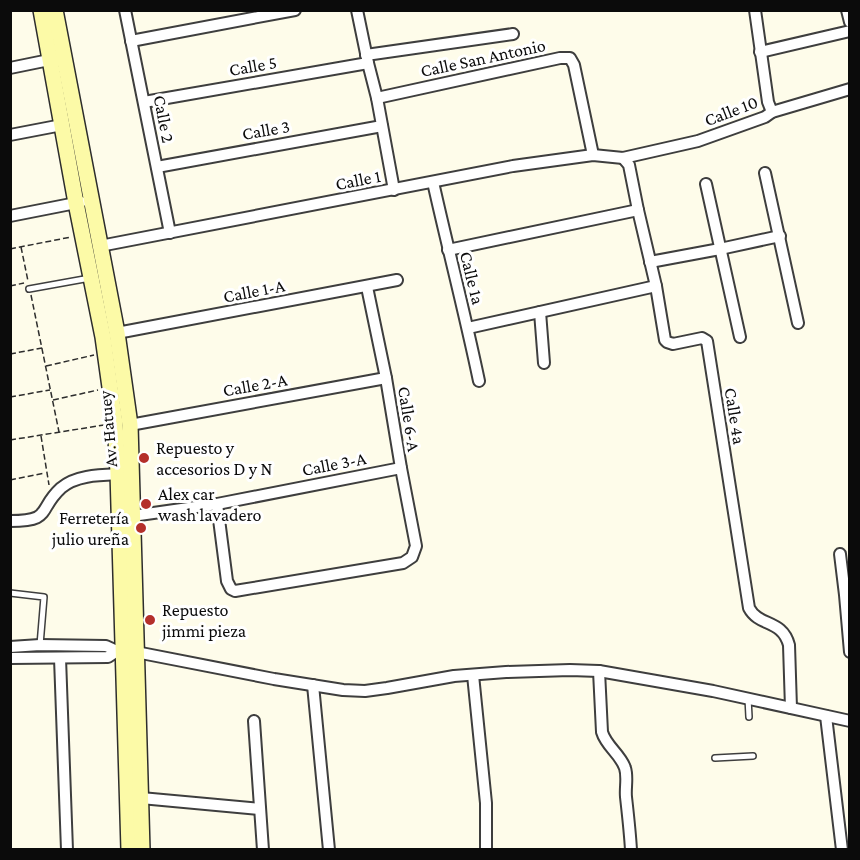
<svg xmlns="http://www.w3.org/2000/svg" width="860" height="860" font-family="'Crimson Pro',serif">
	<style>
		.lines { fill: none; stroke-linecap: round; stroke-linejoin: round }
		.service-casing { stroke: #3e3e3e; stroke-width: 8 }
		.minor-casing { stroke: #3e3e3e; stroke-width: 14 }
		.secondary-casing { stroke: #2d2d2d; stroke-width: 18 }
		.path { stroke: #2d2d2d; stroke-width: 1.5; stroke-dasharray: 6 3; stroke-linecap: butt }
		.service { stroke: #fff; stroke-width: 5 }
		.minor { stroke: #fff; stroke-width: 10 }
		.secondary { stroke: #fcfaa7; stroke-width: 15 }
		.poi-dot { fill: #b42f2a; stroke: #fff; stroke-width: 2 }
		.labels { text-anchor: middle; stroke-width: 6; stroke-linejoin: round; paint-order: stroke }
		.street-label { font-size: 18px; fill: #0b0b0b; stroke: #fff }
		.poi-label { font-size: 18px; fill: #0b0b0b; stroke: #fff; text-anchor: start }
	</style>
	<rect width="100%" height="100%" fill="#fefcea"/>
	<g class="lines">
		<defs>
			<g id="service">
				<path d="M 29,289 L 90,278"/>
				<path d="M 10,593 L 44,597 L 40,645"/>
				<path d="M 748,698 L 749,717"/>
				<path d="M 715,758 L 753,756"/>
			</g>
			<g id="minor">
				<path d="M 125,10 L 170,233"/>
				<path d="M 357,10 L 368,63 L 377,98 L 394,190"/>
				<path d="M 755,10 L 768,102 L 772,112"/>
				<path d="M 847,10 L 850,22"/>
				<path d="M 131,41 L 295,10"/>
				<path d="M 760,52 L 850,31"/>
				<path d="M 366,55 L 513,34"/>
				<path d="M 10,68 L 54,59"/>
				<path d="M 377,98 L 560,58 L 570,58 L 574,65 L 593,155"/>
				<path d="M 144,102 L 368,63"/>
				<path d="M 10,135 L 62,125"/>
				<path d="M 623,158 L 629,165 L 638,210 L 656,286 L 665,340 L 667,342 L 673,344 L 702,338 L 707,341 L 749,608 C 759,627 782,619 789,645 L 791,708"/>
				<path d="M 157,167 L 382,126"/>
				<path d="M 765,173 L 798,323"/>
				<path d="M 433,182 C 448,249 465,314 479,381"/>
				<path d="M 706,184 L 740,337"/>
				<path d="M 10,216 L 81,202"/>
				<path d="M 100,246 L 513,166 L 593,155 L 623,158 L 698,141 L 765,117 L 772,112 L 850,89"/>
				<path d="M 448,250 L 638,210"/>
				<path d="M 650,262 L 720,249 L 780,236"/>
				<path d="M 540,312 L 544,363"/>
				<path d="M 468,328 L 656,286"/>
				<path d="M 117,333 L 397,280"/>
				<path d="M 130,425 L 386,378"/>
				<path d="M 217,504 L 227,581 L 231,589 L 235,591 L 403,563 L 412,557 L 416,546 L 401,468 L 386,378 L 367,287"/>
				<path d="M 132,516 L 217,504 L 401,468"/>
				<path d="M 10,521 C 53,521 37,510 61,488 C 77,474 104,475 124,474"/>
				<path d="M 840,554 L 845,595 L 850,652"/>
				<path d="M 10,647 L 40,645 L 106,646 L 117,651 L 123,651"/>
				<path d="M 136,652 L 274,679 L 343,690 L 365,691 L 387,688 L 454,676 L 506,672 L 570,670 L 599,671 L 713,691 L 850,721"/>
				<path d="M 10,658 L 108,657 L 117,651"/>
				<path d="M 60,658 L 67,850"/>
				<path d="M 599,671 L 602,732 C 606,746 621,755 625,768 C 628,777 625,788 626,797 C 628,815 630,832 631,850"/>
				<path d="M 473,675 L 486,803 L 486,850"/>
				<path d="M 313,685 L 329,850"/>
				<path d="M 826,716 L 842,850"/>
				<path d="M 254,721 L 263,850"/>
				<path d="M 141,798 L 260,809"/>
			</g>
			<g id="secondary">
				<path d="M 41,10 L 76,203 L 103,337 L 115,423 L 118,472 L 129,850"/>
				<path d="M 55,10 L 117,333 L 130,425 L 142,850"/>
			</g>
		</defs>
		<use href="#service" class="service-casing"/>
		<use href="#minor" class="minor-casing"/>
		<use href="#secondary" class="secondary-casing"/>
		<g class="path">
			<path d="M 21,247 L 28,281"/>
			<path d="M 10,249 L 71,237"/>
			<path d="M 10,286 L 24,283"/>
			<path d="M 31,295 L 59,432"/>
			<path d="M 10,354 L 42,348"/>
			<path d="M 46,366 L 94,355"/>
			<path d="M 10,397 L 50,390"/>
			<path d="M 53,400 L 98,390"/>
			<path d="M 41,436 L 49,485"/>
			<path d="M 10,440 L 104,425"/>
			<path d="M 10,480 L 45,473"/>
		</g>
		<use href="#service" class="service"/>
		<use href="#minor" class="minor"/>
		<use href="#secondary" class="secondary"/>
	</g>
	<g class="poi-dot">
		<circle cx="144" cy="458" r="6"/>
		<circle cx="146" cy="504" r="6"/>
		<circle cx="141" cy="528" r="6"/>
		<circle cx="150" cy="620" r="6"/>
	</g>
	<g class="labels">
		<g class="street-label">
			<text transform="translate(483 58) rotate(-12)" y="6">Calle San Antonio</text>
			<text transform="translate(253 66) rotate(-10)" y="6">Calle 5</text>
			<text transform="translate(731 111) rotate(-21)" y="6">Calle 10</text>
			<text transform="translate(164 119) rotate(79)" y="6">Calle 2</text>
			<text transform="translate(266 130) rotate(-10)" y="6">Calle 3</text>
			<text transform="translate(358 180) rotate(-11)" y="6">Calle 1</text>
			<text transform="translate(472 278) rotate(76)" y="6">Calle 1a</text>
			<text transform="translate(254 291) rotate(-11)" y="6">Calle 1-A</text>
			<text transform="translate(255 385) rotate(-10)" y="6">Calle 2-A</text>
			<text transform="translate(735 416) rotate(81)" y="6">Calle 4a</text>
			<text transform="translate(409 419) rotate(81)" y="6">Calle 6-A</text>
			<text transform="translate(108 429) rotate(-95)" y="6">Av. Hatuey</text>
			<text transform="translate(334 464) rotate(-11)" y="6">Calle 3-A</text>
		</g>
		<g class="poi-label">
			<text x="156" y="454">Repuesto y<tspan x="156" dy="21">accesorios D y N</tspan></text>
			<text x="158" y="500">Alex car<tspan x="158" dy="21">wash lavadero</tspan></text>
			<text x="129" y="524" text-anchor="end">Ferretería<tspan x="129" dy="21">julio ureña</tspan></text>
			<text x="162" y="616">Repuesto<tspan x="162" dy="21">jimmi pieza</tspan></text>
		</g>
	</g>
	<rect width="860" height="860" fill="none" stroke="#0b0b0b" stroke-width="24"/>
</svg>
